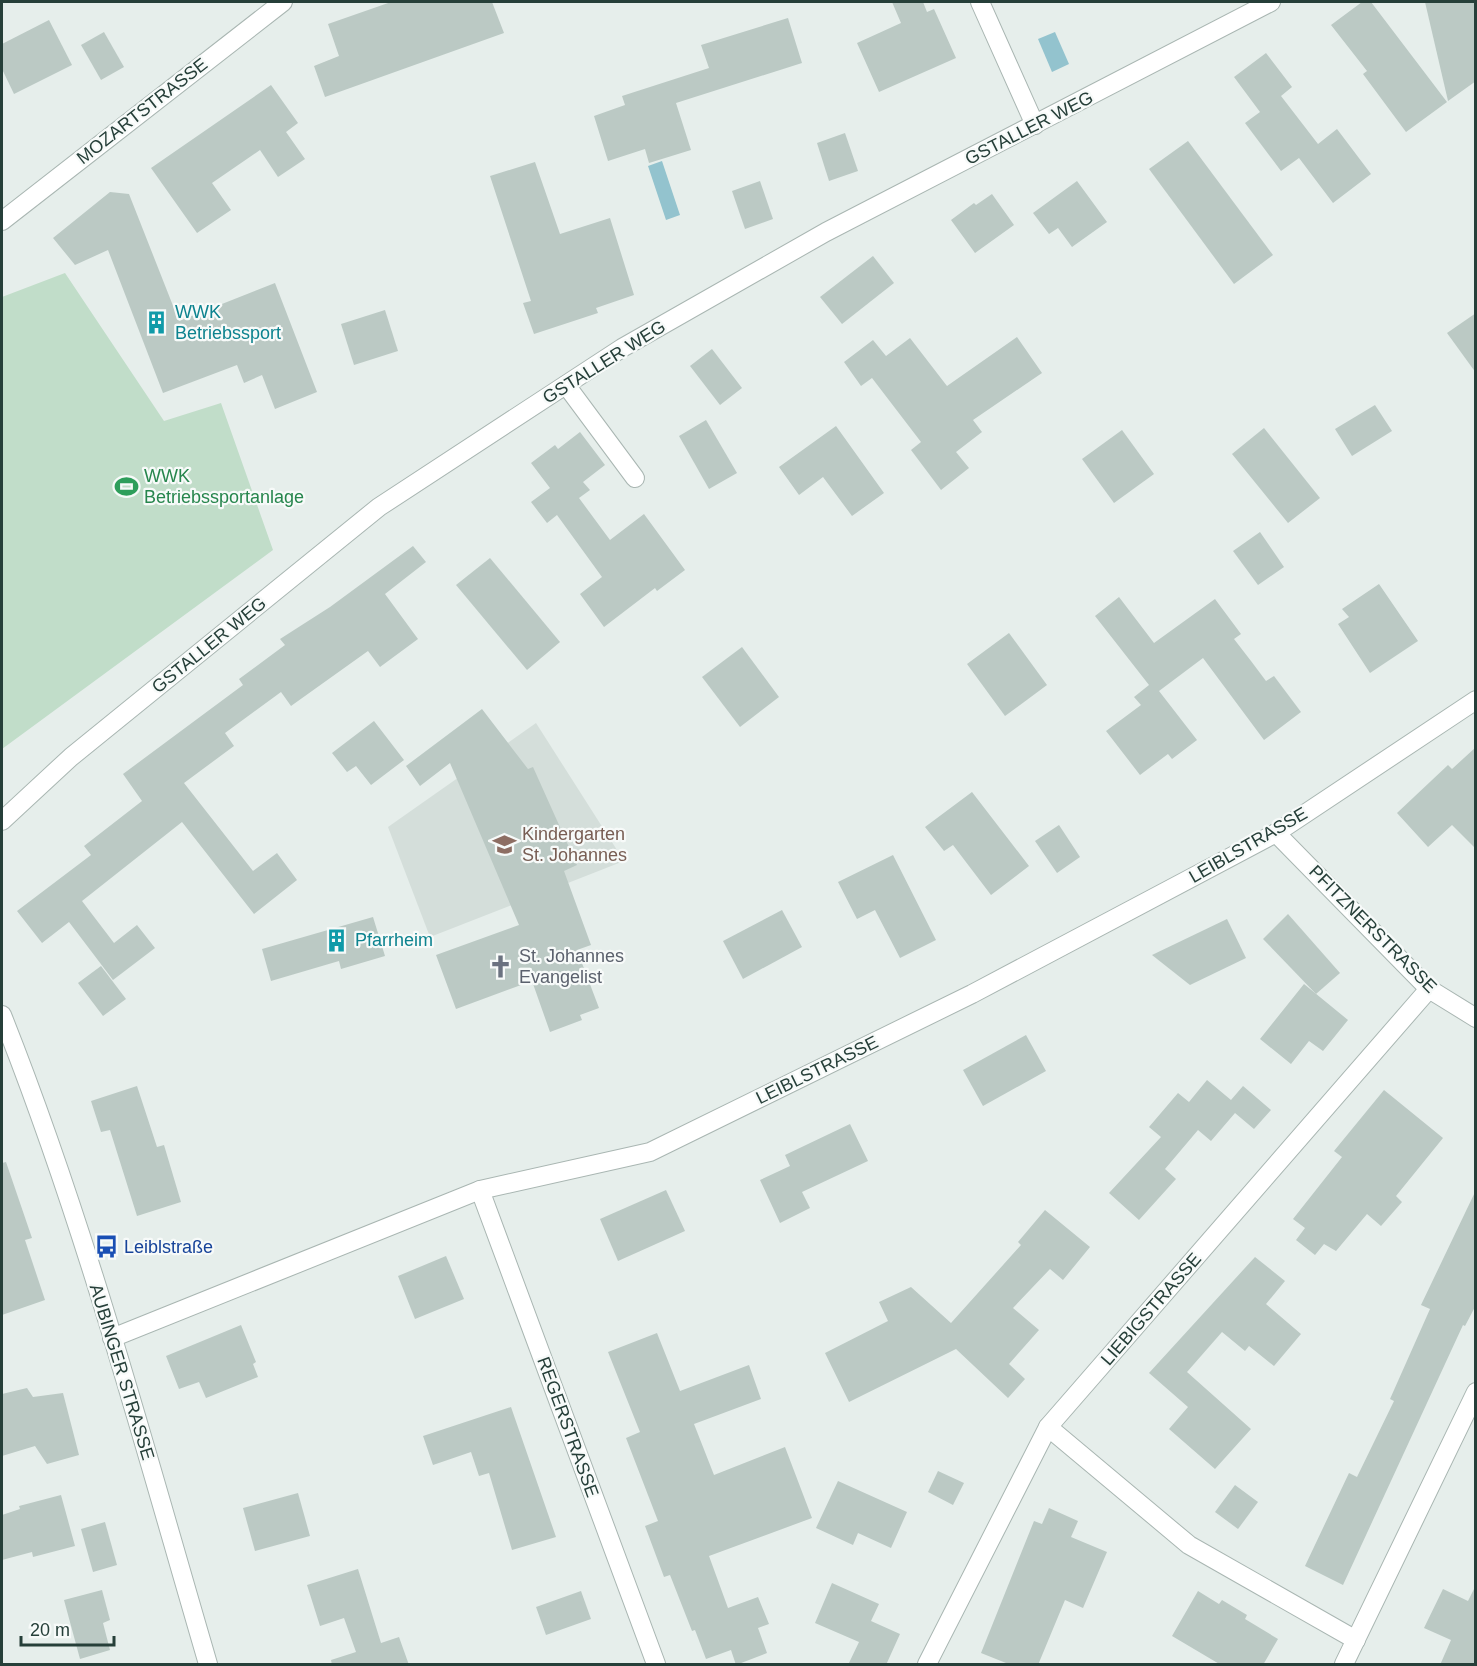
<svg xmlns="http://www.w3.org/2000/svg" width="1477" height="1666" font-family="Helvetica,sans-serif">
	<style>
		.built { fill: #d4deda }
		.green { fill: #c1ddc9 }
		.water { fill: #93c3ce }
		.building { fill: #bbc9c4 }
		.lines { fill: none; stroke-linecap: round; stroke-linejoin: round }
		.minor-casing { stroke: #a9b6b2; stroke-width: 20 }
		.minor { stroke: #fff; stroke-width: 18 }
		.labels { text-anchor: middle; stroke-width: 4.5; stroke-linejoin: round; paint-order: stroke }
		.street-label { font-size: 18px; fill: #263f39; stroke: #f7faf9 }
		.culture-label { font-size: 18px; fill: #0d838f; stroke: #f7faf9; text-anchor: start }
		.leisure-label { font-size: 18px; fill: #27864d; stroke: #f7faf9; text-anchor: start }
		.education-label { font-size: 18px; fill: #785e54; stroke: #f7faf9; text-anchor: start }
		.worship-label { font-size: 18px; fill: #5b616d; stroke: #f7faf9; text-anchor: start }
		.transit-label { font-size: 18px; fill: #164399; stroke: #f7faf9; text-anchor: start }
	</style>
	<rect width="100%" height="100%" fill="#e6eeeb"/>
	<path class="built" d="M 536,723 L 624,861 L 430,937 L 388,827 Z"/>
	<path class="green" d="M 65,273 L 164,421 L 221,403 L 273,550 L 2,749 L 2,297 Z"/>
	<g class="water">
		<path d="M 1055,32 L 1069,64 L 1052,72 L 1038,39 Z"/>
		<path d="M 662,161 L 680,215 L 666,220 L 648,166 Z"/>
	</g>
	<g class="building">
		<path d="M 391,2 L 492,2 L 504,33 L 325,97 L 314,66 L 339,56 L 328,24 Z"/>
		<path d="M 892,2 L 923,2 L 927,12 L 934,9 L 956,58 L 879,92 L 857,43 L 901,23 Z"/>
		<path d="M 1362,2 L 1371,2 L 1447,102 L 1406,132 L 1363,74 L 1367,71 L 1331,25 Z"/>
		<path d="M 1425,2 L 1476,2 L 1476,81 L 1448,101 Z"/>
		<path d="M 788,18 L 802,63 L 676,103 L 691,150 L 649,163 L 645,149 L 608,161 L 594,116 L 625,105 L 622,96 L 709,68 L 701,45 Z"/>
		<path d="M 49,20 L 72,65 L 14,94 L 2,69 L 2,44 Z"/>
		<path d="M 104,32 L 124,67 L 101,80 L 81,45 Z"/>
		<path d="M 1266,53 L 1292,87 L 1281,96 L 1318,144 L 1337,129 L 1371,174 L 1333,203 L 1299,158 L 1281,171 L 1245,123 L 1260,112 L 1234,77 Z"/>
		<path d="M 271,85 L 298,123 L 286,132 L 305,159 L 278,177 L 260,150 L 212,183 L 231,210 L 197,233 L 151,168 Z"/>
		<path d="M 845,133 L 858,171 L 829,181 L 817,143 Z"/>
		<path d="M 1188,141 L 1273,255 L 1234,284 L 1149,169 Z"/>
		<path d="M 535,162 L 560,234 L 610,218 L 634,295 L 596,308 L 598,313 L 534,334 L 523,303 L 531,301 L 490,176 Z"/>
		<path d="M 760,181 L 773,219 L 745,229 L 732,191 Z"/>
		<path d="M 1077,181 L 1107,222 L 1072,247 L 1058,228 L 1049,234 L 1033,213 Z"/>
		<path d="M 110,192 L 129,194 L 179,321 L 275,283 L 317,392 L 275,409 L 262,375 L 244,383 L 237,365 L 163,393 L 108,250 L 75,265 L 53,238 Z"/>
		<path d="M 992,194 L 1014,225 L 975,253 L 951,220 L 974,203 L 976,205 Z"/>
		<path d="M 873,256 L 894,283 L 842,324 L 820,297 Z"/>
		<path d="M 385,310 L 398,351 L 354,365 L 341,324 Z"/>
		<path d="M 1476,313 L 1476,373 L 1447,333 Z"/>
		<path d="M 1017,337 L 1042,373 L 973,420 L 982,432 L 956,452 L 969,468 L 941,490 L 911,450 L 921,442 L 872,378 L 861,386 L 844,362 L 873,340 L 886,356 L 910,338 L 947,386 Z"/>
		<path d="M 712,349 L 742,388 L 720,405 L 690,366 Z"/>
		<path d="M 1375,405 L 1392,431 L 1352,456 L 1335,429 Z"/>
		<path d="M 706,420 L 737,473 L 709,489 L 679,436 Z"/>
		<path d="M 836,426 L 884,493 L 852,516 L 823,477 L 799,495 L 779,467 Z"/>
		<path d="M 1264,428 L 1320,498 L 1288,523 L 1232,454 Z"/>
		<path d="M 1122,430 L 1154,474 L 1114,503 L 1082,459 Z"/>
		<path d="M 580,432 L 605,465 L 583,482 L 590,490 L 579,498 L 610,540 L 644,514 L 685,570 L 657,591 L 655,588 L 604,627 L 580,594 L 602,577 L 557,515 L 547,523 L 531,502 L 550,488 L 531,463 L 555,445 L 558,449 Z"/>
		<path d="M 1260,532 L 1284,567 L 1258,585 L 1233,551 Z"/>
		<path d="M 413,546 L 426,562 L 385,594 L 418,639 L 380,667 L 368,651 L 291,706 L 281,692 L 225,733 L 234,746 L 184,783 L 253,871 L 277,853 L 297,880 L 254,914 L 182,822 L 82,901 L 114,943 L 137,925 L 155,948 L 113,980 L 69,922 L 42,943 L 17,911 L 91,855 L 84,846 L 142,801 L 123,774 L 243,685 L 239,679 L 285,645 L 280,639 L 330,607 Z"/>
		<path d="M 490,558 L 560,642 L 527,670 L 456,585 Z"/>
		<path d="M 1379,584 L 1418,641 L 1370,673 L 1338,624 L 1349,617 L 1342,609 Z"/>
		<path d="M 1119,597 L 1154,643 L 1215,599 L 1241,634 L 1234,639 L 1251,661 L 1266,681 L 1274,676 L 1301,712 L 1264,740 L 1203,658 L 1159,691 L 1197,740 L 1172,759 L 1168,754 L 1140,775 L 1106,731 L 1141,705 L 1134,697 L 1149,685 L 1095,616 Z"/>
		<path d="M 1009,633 L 1047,685 L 1005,716 L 967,664 Z"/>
		<path d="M 742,647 L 779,697 L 740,727 L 702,677 Z"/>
		<path d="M 482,709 L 528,769 L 533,767 L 577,865 L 564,871 L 591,945 L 577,950 L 599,1008 L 580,1015 L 582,1020 L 550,1032 L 532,981 L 456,1009 L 436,955 L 519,925 L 450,763 L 420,786 L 406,766 Z"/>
		<path d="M 374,721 L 404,760 L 371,785 L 356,766 L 347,772 L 332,753 Z"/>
		<path d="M 1476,747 L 1476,849 L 1452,825 L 1428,847 L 1397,813 L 1448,765 L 1452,769 Z"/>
		<path d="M 972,792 L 1029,866 L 991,895 L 953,845 L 944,851 L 925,827 Z"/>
		<path d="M 1059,825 L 1080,857 L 1057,873 L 1035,841 Z"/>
		<path d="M 893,855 L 936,940 L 900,958 L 875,910 L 857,919 L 838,882 Z"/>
		<path d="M 782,910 L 802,947 L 743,979 L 723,941 Z"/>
		<path d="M 1288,914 L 1340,973 L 1316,994 L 1263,939 Z"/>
		<path d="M 373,917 L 385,956 L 341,969 L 339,961 L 271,981 L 262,949 Z"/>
		<path d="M 1227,919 L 1246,958 L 1190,985 L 1152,955 Z"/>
		<path d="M 101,966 L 126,999 L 103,1016 L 78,983 Z"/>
		<path d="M 1304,984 L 1348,1020 L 1323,1051 L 1309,1041 L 1291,1064 L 1260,1039 Z"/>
		<path d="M 1026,1035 L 1046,1071 L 983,1106 L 963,1070 Z"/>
		<path d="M 1207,1080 L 1231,1100 L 1243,1086 L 1271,1110 L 1254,1129 L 1235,1113 L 1211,1141 L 1198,1130 L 1165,1169 L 1176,1179 L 1139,1220 L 1109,1193 L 1161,1137 L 1149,1127 L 1178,1093 L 1189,1102 Z"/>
		<path d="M 137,1086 L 157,1147 L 164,1145 L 181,1202 L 137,1216 L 110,1130 L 101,1132 L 91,1101 Z"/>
		<path d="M 1384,1090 L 1443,1138 L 1396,1196 L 1402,1202 L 1381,1226 L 1367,1214 L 1336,1251 L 1324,1244 L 1315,1255 L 1296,1240 L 1305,1228 L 1293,1219 L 1342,1157 L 1334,1151 Z"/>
		<path d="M 850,1124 L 868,1161 L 802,1192 L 810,1208 L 780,1223 L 760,1180 L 790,1166 L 785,1155 Z"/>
		<path d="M 6,1162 L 32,1238 L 25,1240 L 45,1300 L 2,1315 L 2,1163 Z"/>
		<path d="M 666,1190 L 685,1231 L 618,1261 L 600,1219 Z"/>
		<path d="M 1476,1190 L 1476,1305 L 1465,1326 L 1463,1325 L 1343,1585 L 1305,1566 L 1349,1473 L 1357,1477 L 1394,1401 L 1390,1399 L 1430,1309 L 1421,1305 Z"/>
		<path d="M 1045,1210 L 1090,1247 L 1063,1280 L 1050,1269 L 1013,1308 L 1039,1330 L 1009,1364 L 1025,1379 L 1008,1398 L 956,1349 L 849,1402 L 825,1353 L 888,1321 L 879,1302 L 911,1287 L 951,1323 L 1021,1245 L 1018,1242 Z"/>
		<path d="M 446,1256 L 464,1299 L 415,1319 L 398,1276 Z"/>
		<path d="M 1255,1257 L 1285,1281 L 1266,1304 L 1301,1334 L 1274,1366 L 1249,1346 L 1245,1351 L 1222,1332 L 1187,1372 L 1251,1429 L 1215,1469 L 1169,1429 L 1188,1407 L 1149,1373 Z"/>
		<path d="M 241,1325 L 256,1362 L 253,1364 L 258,1377 L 206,1398 L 199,1382 L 179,1389 L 166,1356 Z"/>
		<path d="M 657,1333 L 680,1391 L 749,1365 L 761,1399 L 694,1424 L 714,1475 L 785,1447 L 812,1518 L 709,1556 L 728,1608 L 758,1597 L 769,1624 L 758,1628 L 767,1653 L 736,1665 L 731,1650 L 706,1659 L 695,1630 L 692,1631 L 670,1575 L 664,1577 L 645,1526 L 658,1521 L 626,1438 L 640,1432 L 608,1352 Z"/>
		<path d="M 27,1388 L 33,1397 L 63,1393 L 79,1455 L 47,1464 L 35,1446 L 2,1456 L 2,1394 Z"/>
		<path d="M 511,1407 L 556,1537 L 512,1550 L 489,1473 L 479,1476 L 471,1452 L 433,1465 L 423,1436 Z"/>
		<path d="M 938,1471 L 964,1483 L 953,1505 L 928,1492 Z"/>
		<path d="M 838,1481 L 907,1512 L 891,1548 L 858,1533 L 853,1545 L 816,1528 Z"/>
		<path d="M 1235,1485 L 1258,1502 L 1238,1529 L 1215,1512 Z"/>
		<path d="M 298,1493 L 310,1536 L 255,1551 L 243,1508 Z"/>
		<path d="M 61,1495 L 75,1546 L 33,1557 L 32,1552 L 2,1560 L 2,1515 L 20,1509 L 19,1506 Z"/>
		<path d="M 1049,1508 L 1078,1521 L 1071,1537 L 1107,1552 L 1083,1608 L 1065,1600 L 1038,1665 L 1011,1665 L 981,1653 L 1034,1521 L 1042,1524 Z"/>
		<path d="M 105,1522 L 117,1565 L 93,1572 L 81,1529 Z"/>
		<path d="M 358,1569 L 381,1643 L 399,1637 L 409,1665 L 332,1665 L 331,1660 L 356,1652 L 344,1618 L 320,1626 L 307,1585 Z"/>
		<path d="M 832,1583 L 879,1604 L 871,1621 L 900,1634 L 886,1665 L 848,1665 L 859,1642 L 815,1623 Z"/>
		<path d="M 1476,1585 L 1476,1665 L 1440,1665 L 1451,1640 L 1424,1628 L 1443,1589 L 1468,1601 Z"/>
		<path d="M 102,1590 L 110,1620 L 103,1623 L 110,1650 L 80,1659 L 64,1600 Z"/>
		<path d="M 581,1591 L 591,1619 L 546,1635 L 536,1607 Z"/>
		<path d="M 1198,1591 L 1219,1604 L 1222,1600 L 1247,1615 L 1245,1619 L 1278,1639 L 1263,1665 L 1221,1665 L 1172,1636 Z"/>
	</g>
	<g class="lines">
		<defs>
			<g id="minor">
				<path d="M 980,2 L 1035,125"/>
				<path d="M 2,221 L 283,2"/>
				<path d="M 566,385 L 635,478"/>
				<path d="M 2,821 L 71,757 L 379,507 L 622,348 L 826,232 L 1271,2"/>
				<path d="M 1276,833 L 1429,989 L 1476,1018"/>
				<path d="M 2,1015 C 86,1226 144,1446 208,1664"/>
				<path d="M 480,1190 L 656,1664"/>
				<path d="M 112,1338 L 480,1190 L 650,1152 L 972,994 L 1276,833 L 1476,700"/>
				<path d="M 1048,1427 L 1189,1545 L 1356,1640"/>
				<path d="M 927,1664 L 1048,1427 L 1429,989"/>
				<path d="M 1344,1664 L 1476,1392"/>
			</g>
		</defs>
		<use href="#minor" class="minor-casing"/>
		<use href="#minor" class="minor"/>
	</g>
	<defs>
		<symbol id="building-bare" viewBox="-9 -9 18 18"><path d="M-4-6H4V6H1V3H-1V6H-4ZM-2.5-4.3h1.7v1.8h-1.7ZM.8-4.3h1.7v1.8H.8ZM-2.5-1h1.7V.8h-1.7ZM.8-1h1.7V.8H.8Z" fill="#0f9aa8" stroke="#f7faf9" stroke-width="2.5" paint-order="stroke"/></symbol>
		<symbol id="stadium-bare" viewBox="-9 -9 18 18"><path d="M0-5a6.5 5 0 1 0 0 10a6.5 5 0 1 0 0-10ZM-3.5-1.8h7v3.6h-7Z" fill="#2e9e5b" stroke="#f7faf9" stroke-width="2.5" paint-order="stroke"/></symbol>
		<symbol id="school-bare" viewBox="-9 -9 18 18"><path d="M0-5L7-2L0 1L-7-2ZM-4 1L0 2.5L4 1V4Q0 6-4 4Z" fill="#8d6e63" stroke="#f7faf9" stroke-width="2.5" paint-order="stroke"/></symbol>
		<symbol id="church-bare" viewBox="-9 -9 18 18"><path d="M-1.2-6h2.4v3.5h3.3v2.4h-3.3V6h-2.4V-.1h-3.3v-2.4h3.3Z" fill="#6b7280" stroke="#f7faf9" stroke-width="2.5" paint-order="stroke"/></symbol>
		<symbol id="bus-bare" viewBox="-9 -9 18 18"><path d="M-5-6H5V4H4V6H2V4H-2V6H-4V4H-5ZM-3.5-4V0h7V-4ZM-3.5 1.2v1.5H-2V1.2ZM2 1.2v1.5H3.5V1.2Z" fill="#1a4fb4" stroke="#f7faf9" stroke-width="2.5" paint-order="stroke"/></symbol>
	</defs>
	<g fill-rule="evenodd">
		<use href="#building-bare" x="140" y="306" width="33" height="33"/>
		<use href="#stadium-bare" x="110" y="470" width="33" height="33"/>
		<use href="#school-bare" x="488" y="828" width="33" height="33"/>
		<use href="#building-bare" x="320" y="924" width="33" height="33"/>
		<use href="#church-bare" x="484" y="950" width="33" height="33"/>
		<use href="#bus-bare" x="90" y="1230" width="33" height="33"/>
	</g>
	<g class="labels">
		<g class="street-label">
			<text transform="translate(142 111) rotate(-38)" y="6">MOZARTSTRASSE</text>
			<text transform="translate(1029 128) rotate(-27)" y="6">GSTALLER WEG</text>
			<text transform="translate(604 362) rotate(-32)" y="6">GSTALLER WEG</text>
			<text transform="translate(209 645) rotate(-39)" y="6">GSTALLER WEG</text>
			<text transform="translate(1248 845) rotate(-30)" y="6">LEIBLSTRASSE</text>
			<text transform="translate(1373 929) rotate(45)" y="6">PFITZNERSTRASSE</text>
			<text transform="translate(817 1070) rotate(-26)" y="6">LEIBLSTRASSE</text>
			<text transform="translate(1151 1309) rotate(-49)" y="6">LIEBIGSTRASSE</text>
			<text transform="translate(122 1372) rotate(73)" y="6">AUBINGER STRASSE</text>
			<text transform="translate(568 1427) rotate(70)" y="6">REGERSTRASSE</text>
		</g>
		<g class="culture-label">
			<text x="175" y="318">WWK<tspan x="175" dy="21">Betriebssport</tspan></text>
			<text x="355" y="946">Pfarrheim</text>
		</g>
		<g class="leisure-label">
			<text x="144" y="482">WWK<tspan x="144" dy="21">Betriebssportanlage</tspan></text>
		</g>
		<g class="education-label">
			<text x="522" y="840">Kindergarten<tspan x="522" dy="21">St. Johannes</tspan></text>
		</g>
		<g class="worship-label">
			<text x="519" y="962">St. Johannes<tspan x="519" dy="21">Evangelist</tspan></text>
		</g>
		<g class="transit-label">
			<text x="124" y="1253">Leiblstraße</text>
		</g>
	</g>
	<rect width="1477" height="1666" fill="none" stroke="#263f39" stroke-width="6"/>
	<path d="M21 1636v9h93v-9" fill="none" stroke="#263f39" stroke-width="3"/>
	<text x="30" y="1636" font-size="18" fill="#263f39" stroke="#f7faf9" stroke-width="4.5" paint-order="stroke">20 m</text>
</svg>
